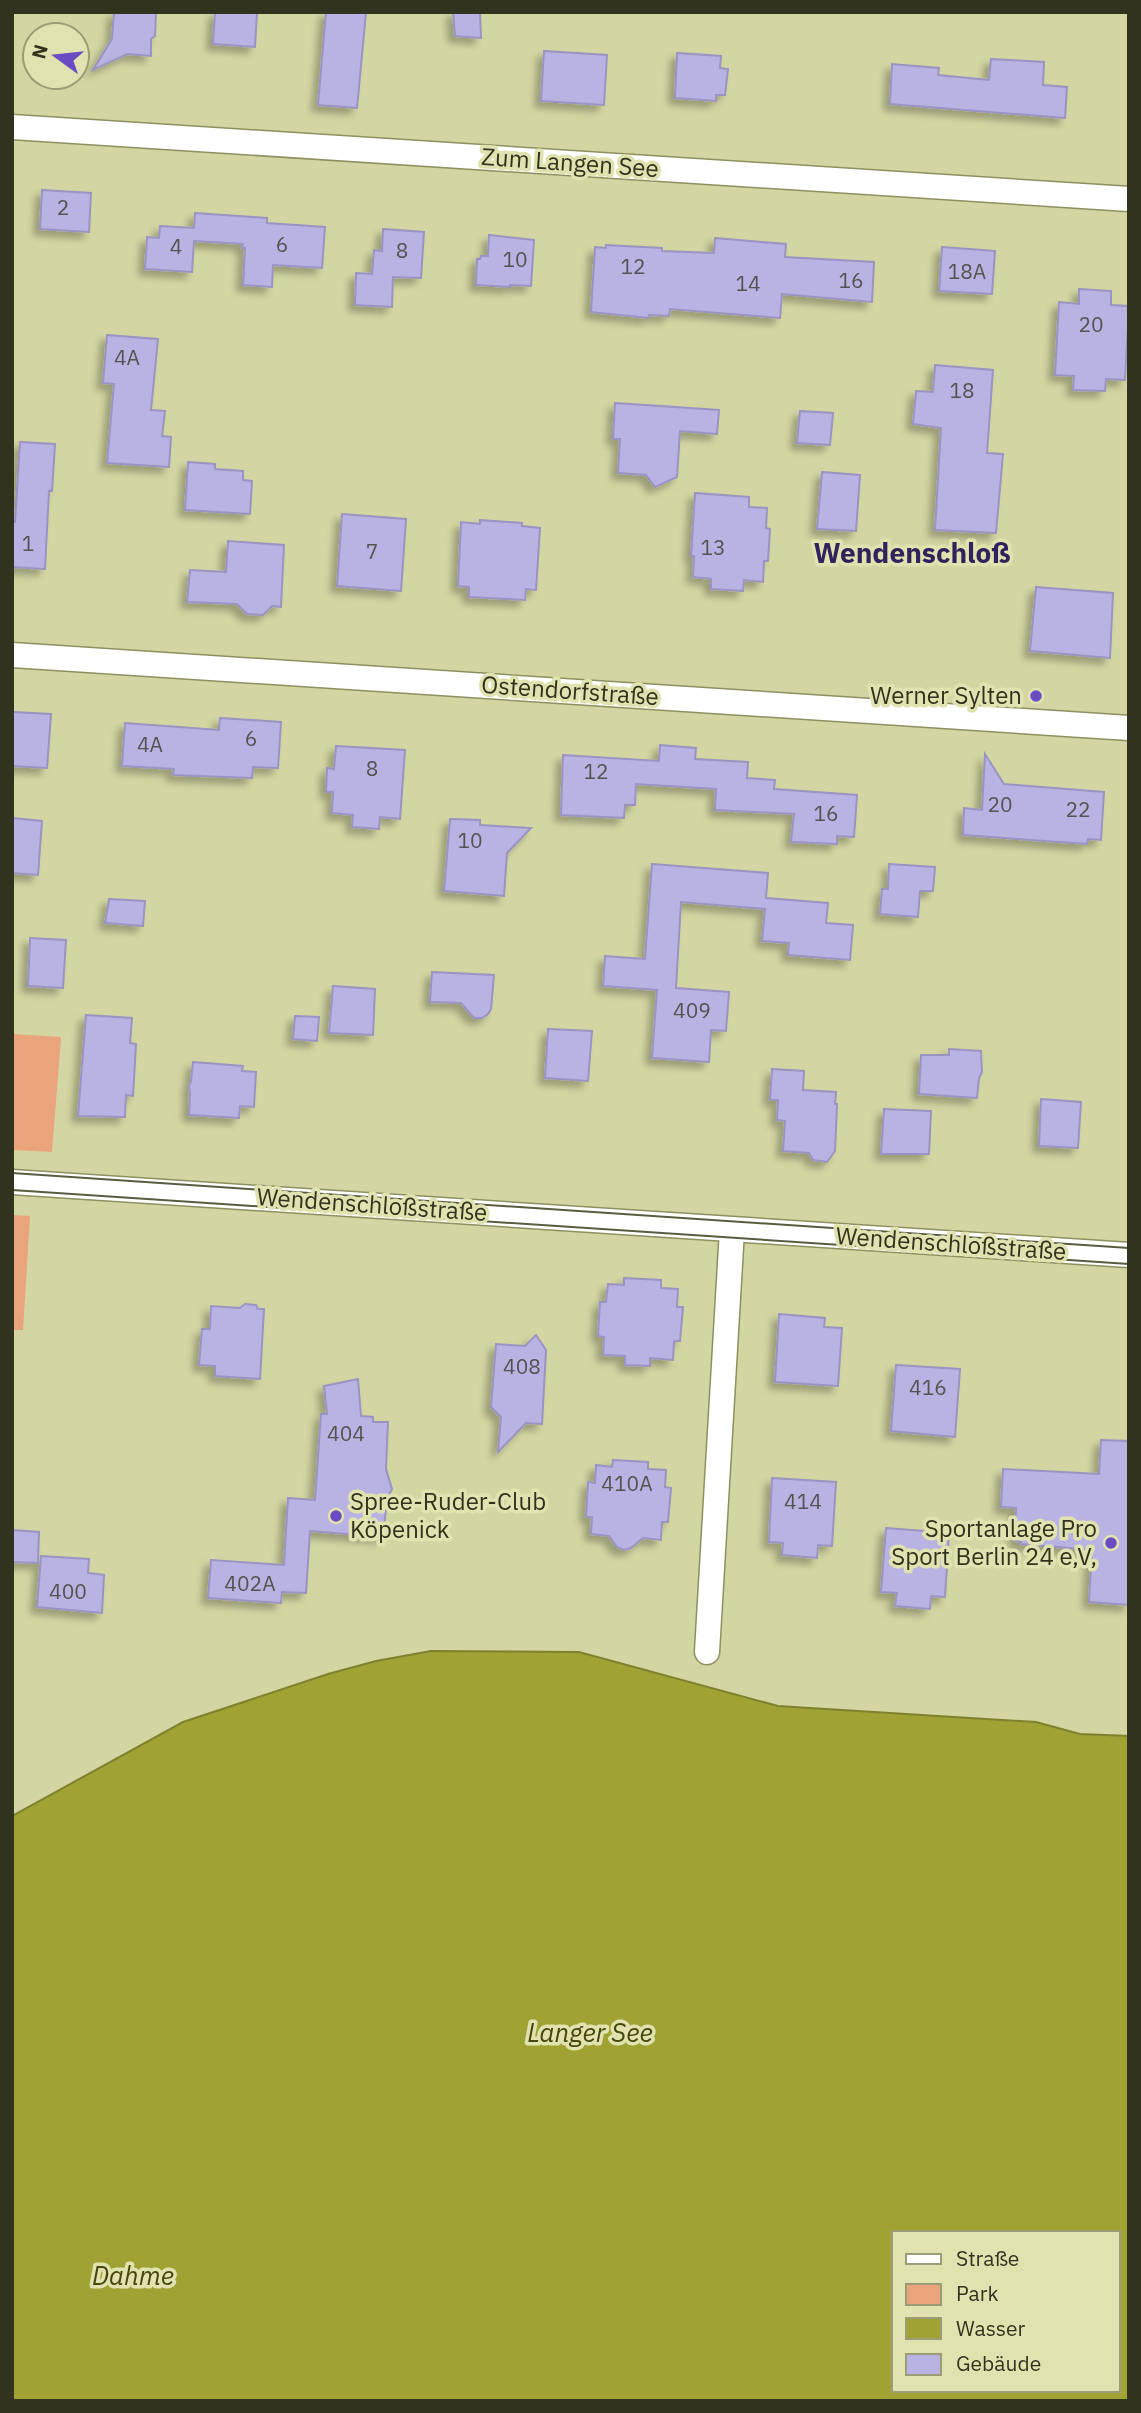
<svg xmlns="http://www.w3.org/2000/svg" width="1141" height="2413" font-family="'IBM Plex Sans',sans-serif">
	<style>
		.green { fill: #e9a47c }
		.water { fill: #a0a234; stroke: #7f812e; stroke-width: 2; fill-rule: evenodd }
		.building { fill: #b9b3e3; stroke: #9a94c2; stroke-width: 2; filter: url(#shadow) }
		.lines { fill: none; stroke-linecap: round; stroke-linejoin: round }
		.minor-casing { stroke: #8d905f; stroke-width: 27 }
		.minor { stroke: #fff; stroke-width: 24 }
		.tram { stroke: #5a5c40; stroke-width: 2 }
		.poi-dot { fill: #6a4bc4; stroke: #e0e3af; stroke-width: 2.5 }
		.labels { text-anchor: middle; stroke-width: 7; stroke-linejoin: round; paint-order: stroke }
		.number-label { font-size: 21px; fill: #545350 }
		.street-label { font-size: 24px; fill: #32331f; stroke: #e0e3af }
		.poi-label { font-size: 24px; fill: #32331f; stroke: #e0e3af; text-anchor: end }
		.water-label { font-size: 26px; font-style: italic; fill: #46470c; stroke: #e0e3af }
		.quarter-label { font-size: 28px; font-weight: bold; fill: #31225d; stroke: #e0e3af }
	</style>
	<defs>
		<filter id="shadow"><feDropShadow dx="-6" dy="6" stdDeviation="3.5" flood-color="#0004"/></filter>
	</defs>
	<rect width="100%" height="100%" fill="#d3d6a2"/>
	<g class="green">
		<path d="M 12,1034 L 61,1037 L 52,1152 L 12,1150 Z"/>
		<path d="M 12,1215 L 30,1216 L 23,1330 L 12,1330 Z"/>
	</g>
	<path class="water" d="M 431,1651 L 579,1652 L 778,1706 L 1036,1722 L 1080,1734 L 1129,1736 L 1129,2401 L 12,2401 L 12,1816 L 183,1722 L 328,1674 L 376,1661 ZM 894,2233 L 1118,2233 L 1118,2390 L 894,2390 Z"/>
	<g class="building">
		<path d="M 114,12 L 156,12 L 155,36 L 151,39 L 151,56 L 127,54 L 93,70 L 112,39 Z"/>
		<path d="M 215,12 L 257,12 L 255,47 L 213,44 Z"/>
		<path d="M 326,12 L 366,12 L 357,108 L 318,105 Z"/>
		<path d="M 453,12 L 480,12 L 481,38 L 455,36 Z"/>
		<path d="M 544,51 L 607,55 L 604,105 L 541,101 Z"/>
		<path d="M 677,53 L 721,56 L 720,68 L 728,69 L 725,95 L 716,95 L 716,101 L 675,98 Z"/>
		<path d="M 991,59 L 1044,62 L 1043,85 L 1067,87 L 1065,118 L 890,104 L 892,64 L 939,68 L 938,75 L 989,80 Z"/>
		<path d="M 42,190 L 91,193 L 89,232 L 40,229 Z"/>
		<path d="M 195,213 L 267,218 L 267,223 L 325,227 L 322,268 L 273,265 L 272,287 L 243,285 L 245,248 L 242,248 L 243,244 L 194,241 L 192,272 L 145,269 L 147,237 L 159,238 L 160,226 L 194,228 Z"/>
		<path d="M 383,229 L 424,232 L 421,278 L 393,277 L 392,307 L 355,305 L 356,273 L 372,274 L 374,250 L 382,251 Z"/>
		<path d="M 489,235 L 534,240 L 531,286 L 510,285 L 510,287 L 476,285 L 477,259 L 480,259 L 481,256 L 488,256 Z"/>
		<path d="M 715,238 L 786,244 L 785,257 L 874,262 L 872,302 L 782,294 L 780,318 L 670,309 L 669,316 L 649,315 L 648,318 L 591,312 L 595,247 L 606,248 L 606,245 L 662,248 L 662,251 L 714,253 Z"/>
		<path d="M 942,247 L 995,251 L 992,294 L 939,291 Z"/>
		<path d="M 1079,289 L 1111,291 L 1111,305 L 1129,306 L 1125,380 L 1106,379 L 1105,391 L 1073,390 L 1074,376 L 1055,375 L 1059,302 L 1079,304 Z"/>
		<path d="M 107,335 L 158,339 L 151,410 L 165,411 L 162,436 L 171,437 L 169,467 L 107,463 L 114,384 L 103,383 Z"/>
		<path d="M 935,365 L 993,370 L 987,453 L 1003,454 L 996,533 L 935,530 L 941,428 L 913,424 L 916,391 L 933,392 Z"/>
		<path d="M 615,403 L 719,410 L 717,434 L 680,431 L 677,477 L 655,487 L 646,475 L 618,473 L 620,439 L 613,439 Z"/>
		<path d="M 800,411 L 833,413 L 830,445 L 797,443 Z"/>
		<path d="M 20,442 L 55,444 L 52,491 L 49,491 L 45,569 L 12,567 L 12,521 L 15,522 Z"/>
		<path d="M 188,462 L 215,464 L 215,469 L 243,471 L 243,480 L 252,481 L 250,514 L 185,510 Z"/>
		<path d="M 822,472 L 860,475 L 856,531 L 817,529 Z"/>
		<path d="M 695,493 L 749,497 L 749,507 L 767,508 L 766,528 L 770,529 L 768,561 L 764,561 L 763,582 L 744,580 L 743,591 L 711,589 L 711,579 L 693,577 L 694,556 L 691,556 Z"/>
		<path d="M 342,514 L 406,519 L 401,591 L 337,586 Z"/>
		<path d="M 480,520 L 522,523 L 522,526 L 540,528 L 536,590 L 526,589 L 525,600 L 469,597 L 469,587 L 458,586 L 461,522 L 480,524 Z"/>
		<path d="M 228,541 L 284,545 L 281,607 L 272,606 L 263,615 L 247,614 L 237,604 L 187,602 L 190,570 L 226,572 Z"/>
		<path d="M 1036,587 L 1113,593 L 1110,658 L 1030,651 Z"/>
		<path d="M 12,712 L 51,714 L 47,768 L 12,766 Z"/>
		<path d="M 220,718 L 281,722 L 278,768 L 253,767 L 252,778 L 173,775 L 174,769 L 122,766 L 125,723 L 219,730 Z"/>
		<path d="M 660,745 L 696,748 L 695,759 L 748,762 L 747,778 L 775,780 L 774,789 L 857,795 L 854,837 L 837,836 L 837,844 L 791,842 L 794,814 L 715,810 L 716,789 L 636,784 L 635,805 L 625,805 L 624,818 L 561,815 L 563,755 L 659,761 Z"/>
		<path d="M 336,746 L 405,750 L 400,819 L 380,817 L 379,829 L 352,827 L 353,815 L 332,813 L 333,792 L 326,792 L 327,768 L 334,769 Z"/>
		<path d="M 985,754 L 1004,784 L 1104,792 L 1101,840 L 1088,839 L 1087,844 L 963,835 L 964,808 L 982,810 Z"/>
		<path d="M 12,818 L 42,821 L 38,875 L 12,873 Z"/>
		<path d="M 450,819 L 480,820 L 480,825 L 531,828 L 507,853 L 504,896 L 444,891 Z"/>
		<path d="M 652,864 L 768,873 L 766,898 L 828,903 L 826,923 L 853,925 L 850,960 L 788,955 L 789,943 L 762,941 L 765,909 L 681,902 L 676,988 L 729,992 L 726,1031 L 711,1030 L 709,1062 L 652,1058 L 657,990 L 603,986 L 605,956 L 645,959 Z"/>
		<path d="M 889,864 L 935,867 L 933,891 L 920,891 L 918,917 L 880,914 L 882,889 L 888,889 Z"/>
		<path d="M 109,899 L 145,901 L 143,926 L 105,923 Z"/>
		<path d="M 30,938 L 66,940 L 63,988 L 28,986 Z"/>
		<path d="M 432,972 L 494,975 L 491,1009 L 488,1014 L 482,1018 L 474,1018 L 461,1003 L 430,1002 Z"/>
		<path d="M 333,986 L 375,989 L 373,1035 L 329,1033 Z"/>
		<path d="M 86,1015 L 132,1018 L 130,1043 L 136,1044 L 133,1096 L 126,1095 L 125,1117 L 78,1116 Z"/>
		<path d="M 295,1016 L 319,1017 L 317,1041 L 293,1039 Z"/>
		<path d="M 548,1029 L 592,1031 L 588,1081 L 545,1078 Z"/>
		<path d="M 949,1049 L 981,1051 L 982,1072 L 979,1078 L 977,1098 L 919,1094 L 921,1055 L 949,1055 Z"/>
		<path d="M 193,1062 L 243,1066 L 242,1071 L 256,1072 L 254,1107 L 240,1106 L 239,1118 L 189,1115 L 190,1094 L 189,1086 L 191,1081 Z"/>
		<path d="M 772,1069 L 804,1071 L 803,1090 L 836,1092 L 835,1104 L 837,1104 L 835,1151 L 827,1162 L 813,1160 L 809,1153 L 783,1151 L 785,1121 L 777,1120 L 778,1100 L 770,1100 Z"/>
		<path d="M 1041,1099 L 1081,1102 L 1078,1148 L 1039,1146 Z"/>
		<path d="M 884,1109 L 931,1111 L 929,1154 L 881,1154 Z"/>
		<path d="M 624,1278 L 661,1280 L 661,1288 L 678,1289 L 677,1307 L 683,1307 L 680,1341 L 674,1341 L 673,1360 L 650,1358 L 650,1366 L 625,1365 L 625,1356 L 603,1355 L 604,1337 L 598,1336 L 600,1302 L 606,1302 L 608,1284 L 624,1285 Z"/>
		<path d="M 245,1304 L 256,1305 L 258,1309 L 264,1309 L 260,1379 L 215,1376 L 215,1366 L 199,1365 L 202,1329 L 210,1329 L 211,1306 L 240,1308 Z"/>
		<path d="M 779,1314 L 825,1318 L 824,1327 L 842,1328 L 838,1386 L 775,1382 Z"/>
		<path d="M 536,1335 L 546,1350 L 542,1424 L 526,1423 L 498,1452 L 501,1417 L 491,1407 L 496,1344 L 525,1346 Z"/>
		<path d="M 896,1365 L 960,1369 L 955,1437 L 891,1431 Z"/>
		<path d="M 358,1379 L 361,1416 L 373,1417 L 373,1422 L 388,1422 L 386,1469 L 392,1489 L 387,1499 L 383,1537 L 310,1531 L 306,1593 L 282,1592 L 281,1603 L 208,1598 L 211,1560 L 284,1565 L 288,1498 L 315,1500 L 321,1414 L 327,1414 L 324,1386 Z"/>
		<path d="M 1101,1440 L 1129,1441 L 1129,1605 L 1089,1602 L 1092,1550 L 1021,1544 L 1021,1542 L 1015,1541 L 1016,1508 L 1001,1507 L 1003,1469 L 1099,1474 Z"/>
		<path d="M 613,1460 L 648,1462 L 648,1469 L 666,1470 L 665,1487 L 671,1488 L 668,1522 L 662,1522 L 661,1540 L 643,1538 L 631,1548 L 624,1550 L 617,1547 L 609,1536 L 591,1534 L 592,1517 L 586,1517 L 588,1482 L 595,1483 L 596,1465 L 612,1467 Z"/>
		<path d="M 772,1478 L 836,1482 L 832,1546 L 818,1545 L 817,1558 L 782,1555 L 783,1543 L 769,1542 Z"/>
		<path d="M 886,1528 L 949,1533 L 945,1597 L 931,1596 L 930,1609 L 895,1606 L 897,1593 L 881,1592 Z"/>
		<path d="M 12,1530 L 39,1532 L 38,1563 L 12,1562 Z"/>
		<path d="M 41,1556 L 89,1559 L 88,1573 L 104,1575 L 102,1613 L 37,1607 Z"/>
	</g>
	<g class="lines">
		<defs>
			<g id="minor">
				<path d="M 12,127 L 1129,199"/>
				<path d="M 12,655 L 1129,728"/>
				<path d="M 12,1182 L 1129,1255"/>
				<path d="M 707,1652 L 732,1230"/>
			</g>
		</defs>
		<use href="#minor" class="minor-casing"/>
		<use href="#minor" class="minor"/>
		<g class="tram">
			<path d="M 12,1173 L 1129,1248"/>
			<path d="M 12,1190 L 1129,1264"/>
		</g>
	</g>
	<g class="poi-dot">
		<circle cx="1036" cy="696" r="7"/>
		<circle cx="336" cy="1516" r="7"/>
		<circle cx="1111" cy="1543" r="7"/>
	</g>
	<g class="labels">
		<g class="number-label">
			<text x="63" y="215">2</text>
			<text x="282" y="252">6</text>
			<text x="176" y="254">4</text>
			<text x="402" y="258">8</text>
			<text x="515" y="267">10</text>
			<text x="633" y="274">12</text>
			<text x="967" y="279">18A</text>
			<text x="851" y="288">16</text>
			<text x="748" y="291">14</text>
			<text x="1091" y="332">20</text>
			<text x="127" y="365">4A</text>
			<text x="962" y="398">18</text>
			<text x="28" y="551">1</text>
			<text x="713" y="555">13</text>
			<text x="372" y="559">7</text>
			<text x="251" y="746">6</text>
			<text x="150" y="752">4A</text>
			<text x="372" y="776">8</text>
			<text x="596" y="779">12</text>
			<text x="1000" y="812">20</text>
			<text x="1078" y="817">22</text>
			<text x="826" y="821">16</text>
			<text x="470" y="848">10</text>
			<text x="692" y="1018">409</text>
			<text x="522" y="1374">408</text>
			<text x="928" y="1395">416</text>
			<text x="346" y="1441">404</text>
			<text x="627" y="1491">410A</text>
			<text x="803" y="1509">414</text>
			<text x="250" y="1591">402A</text>
			<text x="68" y="1599">400</text>
		</g>
		<g class="street-label">
			<text transform="translate(570 163) rotate(4)" y="8">Zum Langen See</text>
			<text transform="translate(570 691) rotate(4)" y="8">Ostendorfstraße</text>
			<text transform="translate(372 1205) rotate(4)" y="8">Wendenschloßstraße</text>
			<text transform="translate(951 1244) rotate(4)" y="8">Wendenschloßstraße</text>
		</g>
		<g class="poi-label">
			<text x="1022" y="704">Werner Sylten</text>
			<text x="350" y="1510" text-anchor="start">Spree-Ruder-Club<tspan x="350" dy="28">Köpenick</tspan></text>
			<text x="1097" y="1537">Sportanlage Pro<tspan x="1097" dy="28">Sport Berlin 24 e,V,</tspan></text>
		</g>
		<g class="water-label">
			<text x="590" y="2042">Langer See</text>
			<text x="133" y="2285">Dahme</text>
		</g>
		<g class="quarter-label">
			<text x="912" y="563">Wendenschloß</text>
		</g>
	</g>
	<rect width="1141" height="2413" fill="none" stroke="#32331f" stroke-width="28"/>
	<rect x="892" y="2231" width="228" height="161" fill="#e0e3af" stroke="#9a9d75" stroke-width="2"/>
	<rect x="906" y="2254" width="35" height="10" fill="#ffffff" stroke="#9a9d75" stroke-width="2"/>
	<text x="956" y="2266" font-size="21" fill="#32331f">Straße</text>
	<rect x="906" y="2284" width="35" height="21" fill="#e9a47c" stroke="#9a9d75" stroke-width="2"/>
	<text x="956" y="2301" font-size="21" fill="#32331f">Park</text>
	<rect x="906" y="2318" width="35" height="21" fill="#a0a234" stroke="#9a9d75" stroke-width="2"/>
	<text x="956" y="2336" font-size="21" fill="#32331f">Wasser</text>
	<rect x="906" y="2354" width="35" height="21" fill="#b9b3e3" stroke="#9a9d75" stroke-width="2"/>
	<text x="956" y="2371" font-size="21" fill="#32331f">Gebäude</text>
	<g transform="translate(56 56) rotate(285)"><circle r="33" fill="#e0e3af" stroke="#9a9d75" stroke-width="2"/>
	<path d="M0-5L12 26L0 18L-12 26Z" fill="#6a4bc4"/>
	<text y="-10" font-size="19" font-weight="bold" text-anchor="middle" fill="#32331f">N</text>
	</g>
</svg>
